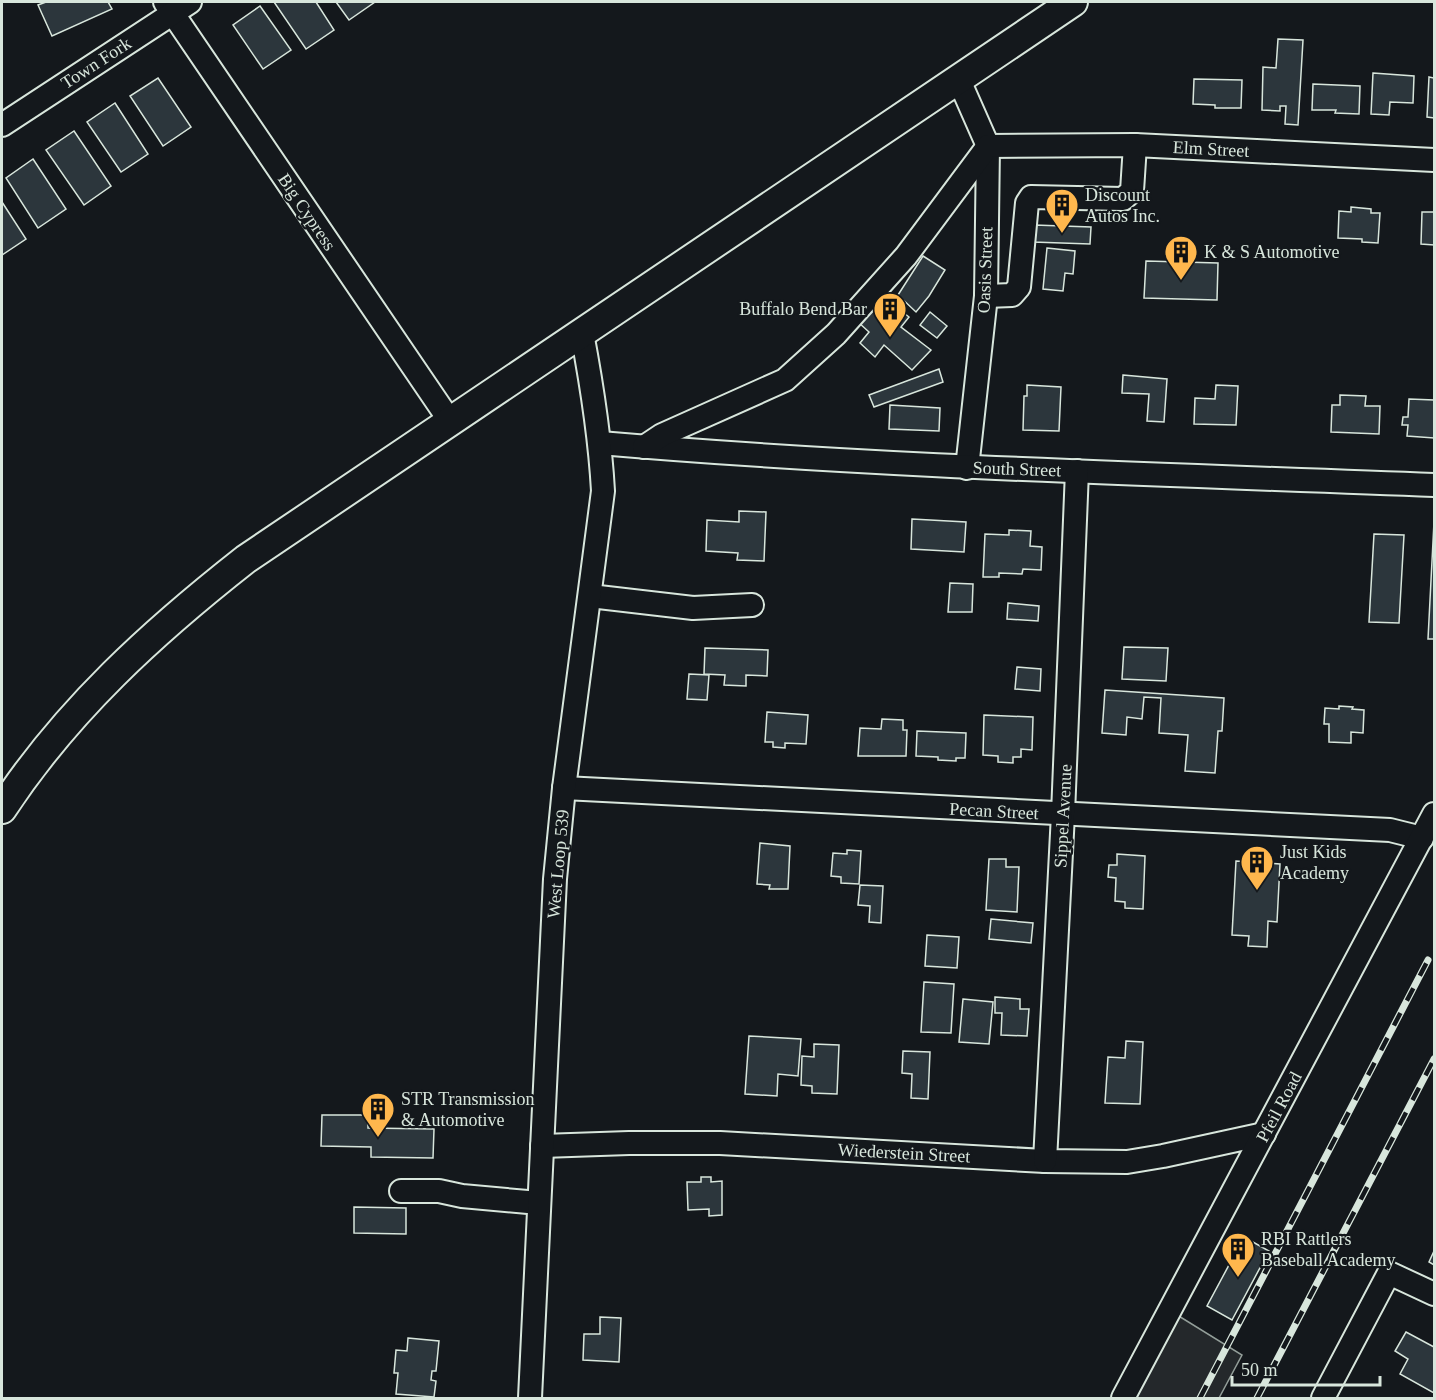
<svg xmlns="http://www.w3.org/2000/svg" width="1436" height="1400" font-family="Georgia,serif">
	<style>
		.parking { fill: #24282b; stroke: #939e99; stroke-width: 1.5 }
		.building { fill: #2c363c; stroke: #d8e6dc; stroke-width: 1.5 }
		.lines { fill: none; stroke-linecap: round; stroke-linejoin: round }
		.minor-casing { stroke: #d8e6dc; stroke-width: 26 }
		.major-casing { stroke: #d8e6dc; stroke-width: 32 }
		.minor { stroke: #14181c; stroke-width: 22 }
		.major { stroke: #14181c; stroke-width: 28 }
		.rail-casing { stroke: #d8e6dc; stroke-width: 7 }
		.rail { stroke: #14181c; stroke-width: 4.5; stroke-dasharray: 14; stroke-linecap: butt }
		.labels { text-anchor: middle; stroke-width: 4.5; stroke-linejoin: round; paint-order: stroke }
		.street-label { font-size: 18px; fill: #d8e6dc; stroke: #14181c }
		.poi-label { font-size: 18px; fill: #d8e6dc; stroke: #14181c; text-anchor: start }
	</style>
	<rect width="100%" height="100%" fill="#14181c"/>
	<path class="parking" d="M 1169,1310 L 1242,1355 L 1219,1398 L 1123,1398 Z"/>
	<g class="building">
		<path d="M 46,2 L 108,2 L 112,9 L 52,36 L 38,5 Z"/>
		<path d="M 274,2 L 316,2 L 334,30 L 306,49 Z"/>
		<path d="M 336,2 L 375,2 L 349,20 Z"/>
		<path d="M 260,6 L 291,50 L 263,69 L 233,25 Z"/>
		<path d="M 1278,39 L 1303,40 L 1298,125 L 1285,124 L 1286,106 L 1280,106 L 1280,111 L 1262,110 L 1263,67 L 1276,68 Z"/>
		<path d="M 1373,73 L 1414,76 L 1413,103 L 1390,102 L 1389,115 L 1371,114 Z"/>
		<path d="M 1429,77 L 1434,78 L 1434,118 L 1427,117 Z"/>
		<path d="M 158,78 L 191,127 L 163,146 L 130,96 Z"/>
		<path d="M 1194,79 L 1242,80 L 1241,108 L 1215,108 L 1215,105 L 1193,104 Z"/>
		<path d="M 1313,84 L 1360,86 L 1359,114 L 1335,113 L 1336,110 L 1312,110 Z"/>
		<path d="M 115,103 L 148,154 L 121,172 L 87,122 Z"/>
		<path d="M 74,131 L 111,186 L 84,205 L 46,150 Z"/>
		<path d="M 33,159 L 66,209 L 38,228 L 6,178 Z"/>
		<path d="M 2,202 L 26,239 L 2,255 Z"/>
		<path d="M 1351,207 L 1371,209 L 1371,213 L 1380,213 L 1378,243 L 1362,242 L 1362,239 L 1338,238 L 1339,211 L 1351,212 Z"/>
		<path d="M 1422,212 L 1434,212 L 1434,245 L 1421,244 Z"/>
		<path d="M 1034,225 L 1091,227 L 1090,244 L 1033,242 Z"/>
		<path d="M 1047,248 L 1075,251 L 1073,274 L 1065,273 L 1063,291 L 1043,289 Z"/>
		<path d="M 923,256 L 945,270 L 929,296 L 916,312 L 898,295 Z"/>
		<path d="M 1146,261 L 1218,263 L 1217,300 L 1144,298 Z"/>
		<path d="M 881,294 L 909,317 L 901,327 L 931,350 L 912,370 L 884,345 L 875,357 L 860,343 L 869,332 L 858,322 Z"/>
		<path d="M 930,312 L 947,326 L 937,338 L 920,325 Z"/>
		<path d="M 939,369 L 943,382 L 874,407 L 869,395 Z"/>
		<path d="M 1123,375 L 1167,379 L 1164,422 L 1147,421 L 1149,394 L 1122,393 Z"/>
		<path d="M 1027,385 L 1061,387 L 1059,431 L 1023,430 L 1024,396 L 1027,396 Z"/>
		<path d="M 1216,385 L 1238,386 L 1236,425 L 1194,424 L 1195,398 L 1215,399 Z"/>
		<path d="M 1340,395 L 1366,396 L 1365,406 L 1380,406 L 1379,434 L 1331,432 L 1332,405 L 1340,405 Z"/>
		<path d="M 1409,399 L 1434,400 L 1434,438 L 1407,436 L 1408,425 L 1402,425 L 1403,417 L 1408,417 Z"/>
		<path d="M 890,405 L 940,408 L 939,431 L 889,429 Z"/>
		<path d="M 739,511 L 766,512 L 764,561 L 737,560 L 738,553 L 706,551 L 707,520 L 739,522 Z"/>
		<path d="M 912,519 L 966,522 L 964,552 L 911,549 Z"/>
		<path d="M 1434,522 L 1434,639 L 1428,639 Z"/>
		<path d="M 1009,530 L 1031,531 L 1030,546 L 1042,547 L 1041,570 L 1023,569 L 1022,574 L 999,573 L 999,577 L 983,577 L 985,534 L 1009,535 Z"/>
		<path d="M 1374,534 L 1404,535 L 1399,623 L 1369,622 Z"/>
		<path d="M 950,583 L 973,584 L 972,612 L 948,612 Z"/>
		<path d="M 1008,603 L 1039,606 L 1038,621 L 1007,619 Z"/>
		<path d="M 1124,647 L 1168,648 L 1166,681 L 1122,679 Z"/>
		<path d="M 705,648 L 768,650 L 767,676 L 746,675 L 746,686 L 724,685 L 725,675 L 704,674 Z"/>
		<path d="M 1017,667 L 1041,669 L 1040,691 L 1015,689 Z"/>
		<path d="M 689,674 L 709,675 L 707,700 L 687,699 Z"/>
		<path d="M 1105,690 L 1224,698 L 1222,731 L 1218,731 L 1215,773 L 1185,771 L 1188,735 L 1159,733 L 1161,698 L 1144,697 L 1142,719 L 1127,717 L 1126,735 L 1102,733 Z"/>
		<path d="M 1339,706 L 1353,707 L 1352,709 L 1364,710 L 1363,733 L 1351,732 L 1351,743 L 1329,742 L 1329,724 L 1324,724 L 1325,708 L 1339,709 Z"/>
		<path d="M 767,712 L 808,715 L 806,744 L 785,743 L 785,748 L 773,747 L 773,742 L 765,742 Z"/>
		<path d="M 984,715 L 1033,717 L 1032,750 L 1021,749 L 1021,757 L 1013,757 L 1013,763 L 998,762 L 998,756 L 983,755 Z"/>
		<path d="M 882,719 L 903,720 L 903,730 L 907,730 L 906,756 L 858,756 L 860,728 L 881,729 Z"/>
		<path d="M 917,731 L 966,733 L 965,758 L 956,758 L 956,761 L 938,760 L 938,757 L 916,756 Z"/>
		<path d="M 760,843 L 790,846 L 788,889 L 769,889 L 770,885 L 757,884 Z"/>
		<path d="M 847,850 L 861,851 L 859,884 L 841,883 L 841,877 L 831,876 L 833,853 L 847,854 Z"/>
		<path d="M 1117,854 L 1145,856 L 1143,909 L 1125,908 L 1125,902 L 1115,901 L 1116,878 L 1108,877 L 1109,865 L 1117,865 Z"/>
		<path d="M 989,859 L 1006,859 L 1006,867 L 1019,867 L 1017,912 L 986,910 Z"/>
		<path d="M 1236,861 L 1280,864 L 1277,922 L 1268,921 L 1267,947 L 1248,946 L 1249,936 L 1232,935 Z"/>
		<path d="M 860,885 L 883,886 L 881,923 L 869,922 L 870,906 L 858,905 Z"/>
		<path d="M 991,919 L 1033,923 L 1031,943 L 989,939 Z"/>
		<path d="M 927,935 L 959,937 L 957,968 L 925,966 Z"/>
		<path d="M 924,982 L 954,984 L 951,1033 L 921,1032 Z"/>
		<path d="M 995,997 L 1020,999 L 1020,1009 L 1029,1009 L 1027,1036 L 1001,1035 L 1002,1013 L 995,1013 Z"/>
		<path d="M 963,999 L 993,1002 L 989,1044 L 959,1042 Z"/>
		<path d="M 749,1036 L 801,1039 L 798,1076 L 778,1074 L 777,1096 L 745,1094 Z"/>
		<path d="M 1126,1041 L 1143,1042 L 1140,1104 L 1105,1103 L 1108,1057 L 1125,1058 Z"/>
		<path d="M 814,1044 L 839,1045 L 837,1094 L 812,1093 L 812,1086 L 801,1085 L 802,1056 L 814,1057 Z"/>
		<path d="M 903,1051 L 930,1052 L 928,1099 L 911,1098 L 912,1074 L 902,1073 Z"/>
		<path d="M 322,1115 L 368,1115 L 368,1128 L 434,1129 L 433,1158 L 371,1157 L 371,1147 L 321,1146 Z"/>
		<path d="M 701,1177 L 711,1177 L 711,1182 L 722,1181 L 722,1215 L 709,1216 L 709,1209 L 688,1210 L 687,1182 L 701,1182 Z"/>
		<path d="M 354,1207 L 406,1208 L 406,1234 L 354,1233 Z"/>
		<path d="M 1244,1237 L 1269,1251 L 1232,1320 L 1207,1306 Z"/>
		<path d="M 1434,1251 L 1434,1265 L 1429,1262 Z"/>
		<path d="M 600,1317 L 621,1318 L 619,1362 L 583,1360 L 584,1334 L 600,1334 Z"/>
		<path d="M 1406,1332 L 1434,1347 L 1434,1393 L 1400,1374 L 1408,1359 L 1395,1351 Z"/>
		<path d="M 408,1338 L 439,1341 L 436,1371 L 432,1371 L 431,1380 L 436,1381 L 434,1397 L 396,1394 L 398,1373 L 394,1373 L 396,1350 L 407,1351 Z"/>
	</g>
	<g class="lines">
		<defs>
			<g id="minor">
				<path d="M 165,2 L 450,421"/>
				<path d="M 958,78 L 988,146 L 986,296 L 967,468"/>
				<path d="M 2,125 L 190,2"/>
				<path d="M 986,296 L 1012,295 L 1019,287 L 1027,203 L 1031,197 L 1123,199 L 1132,191 L 1135,145"/>
				<path d="M 600,443 C 878,467 1156,474 1434,485"/>
				<path d="M 644,447 L 662,435 L 785,380 L 836,334 L 906,256 L 988,146 L 1135,145 L 1434,160"/>
				<path d="M 590,596 L 693,608 L 752,605"/>
				<path d="M 564,788 L 1390,830 L 1422,838"/>
				<path d="M 542,1146 L 629,1143 L 720,1143 L 1045,1161 L 1127,1162 L 1163,1156 L 1264,1134"/>
				<path d="M 1045,1161 L 1063,814 L 1077,471"/>
				<path d="M 401,1191 L 439,1191 L 462,1196 L 539,1203"/>
				<path d="M 530,1398 L 555,879 L 564,788 L 603,491 C 600,437 592,386 582,333"/>
				<path d="M 1123,1398 L 1434,814"/>
				<path d="M 1323,1398 L 1389,1273 L 1434,1294"/>
			</g>
			<path id="major" d="M 2,809 C 67,710 153,632 246,559 L 1073,2"/>
		</defs>
		<use href="#minor" class="minor-casing"/>
		<use href="#major" class="major-casing"/>
		<use href="#minor" class="minor"/>
		<use href="#major" class="major"/>
		<defs>
			<g id="rail">
				<path d="M 1200,1398 L 1428,960"/>
				<path d="M 1257,1398 L 1434,1059"/>
			</g>
		</defs>
		<use href="#rail" class="rail-casing"/>
		<use href="#rail" class="rail"/>
	</g>
	<defs>
		<symbol id="building-pin" viewBox="-11 -11 22 30"><path d="M0 17L-7.5 6A9.5 9.5 0 1 1 7.5 6Z" fill="#ffb74d" stroke="#14181c"/><path d="M-4-6H4V6H1V3H-1V6H-4ZM-2.5-4.3h1.7v1.8h-1.7ZM.8-4.3h1.7v1.8H.8ZM-2.5-1h1.7V.8h-1.7ZM.8-1h1.7V.8H.8Z" fill="#111"/></symbol>
	</defs>
	<g fill-rule="evenodd">
		<use href="#building-pin" x="1043" y="186" width="38" height="52"/>
		<use href="#building-pin" x="1162" y="233" width="38" height="52"/>
		<use href="#building-pin" x="871" y="290" width="38" height="52"/>
		<use href="#building-pin" x="1238" y="843" width="38" height="52"/>
		<use href="#building-pin" x="359" y="1090" width="38" height="52"/>
		<use href="#building-pin" x="1219" y="1230" width="38" height="52"/>
	</g>
	<g class="labels">
		<g class="street-label">
			<text transform="translate(96 63) rotate(-33)" y="6">Town Fork</text>
			<text transform="translate(1211 149) rotate(3)" y="6">Elm Street</text>
			<text transform="translate(307 212) rotate(56)" y="6">Big Cypress</text>
			<text transform="translate(985 270) rotate(-88)" y="6">Oasis Street</text>
			<text transform="translate(1017 469) rotate(2)" y="6">South Street</text>
			<text transform="translate(994 811) rotate(3)" y="6">Pecan Street</text>
			<text transform="translate(1063 816) rotate(-87)" y="6">Sippel Avenue</text>
			<text transform="translate(558 864) rotate(-85)" y="6">West Loop 539</text>
			<text transform="translate(1279 1107) rotate(-62)" y="6">Pfeil Road</text>
			<text transform="translate(904 1153) rotate(3)" y="6">Wiederstein Street</text>
		</g>
		<g class="poi-label">
			<text x="1085" y="201">Discount<tspan x="1085" dy="21">Autos Inc.</tspan></text>
			<text x="1204" y="258">K &amp; S Automotive</text>
			<text x="867" y="315" text-anchor="end">Buffalo Bend Bar</text>
			<text x="1280" y="858">Just Kids<tspan x="1280" dy="21">Academy</tspan></text>
			<text x="401" y="1105">STR Transmission<tspan x="401" dy="21">&amp; Automotive</tspan></text>
			<text x="1261" y="1245">RBI Rattlers<tspan x="1261" dy="21">Baseball Academy</tspan></text>
		</g>
	</g>
	<rect width="1436" height="1400" fill="none" stroke="#d8e6dc" stroke-width="6"/>
	<path d="M1232 1376v9h148v-9" fill="none" stroke="#d8e6dc" stroke-width="3"/>
	<text x="1241" y="1376" font-size="18" fill="#d8e6dc" stroke="#14181c" stroke-width="4.5" paint-order="stroke">50 m</text>
</svg>
